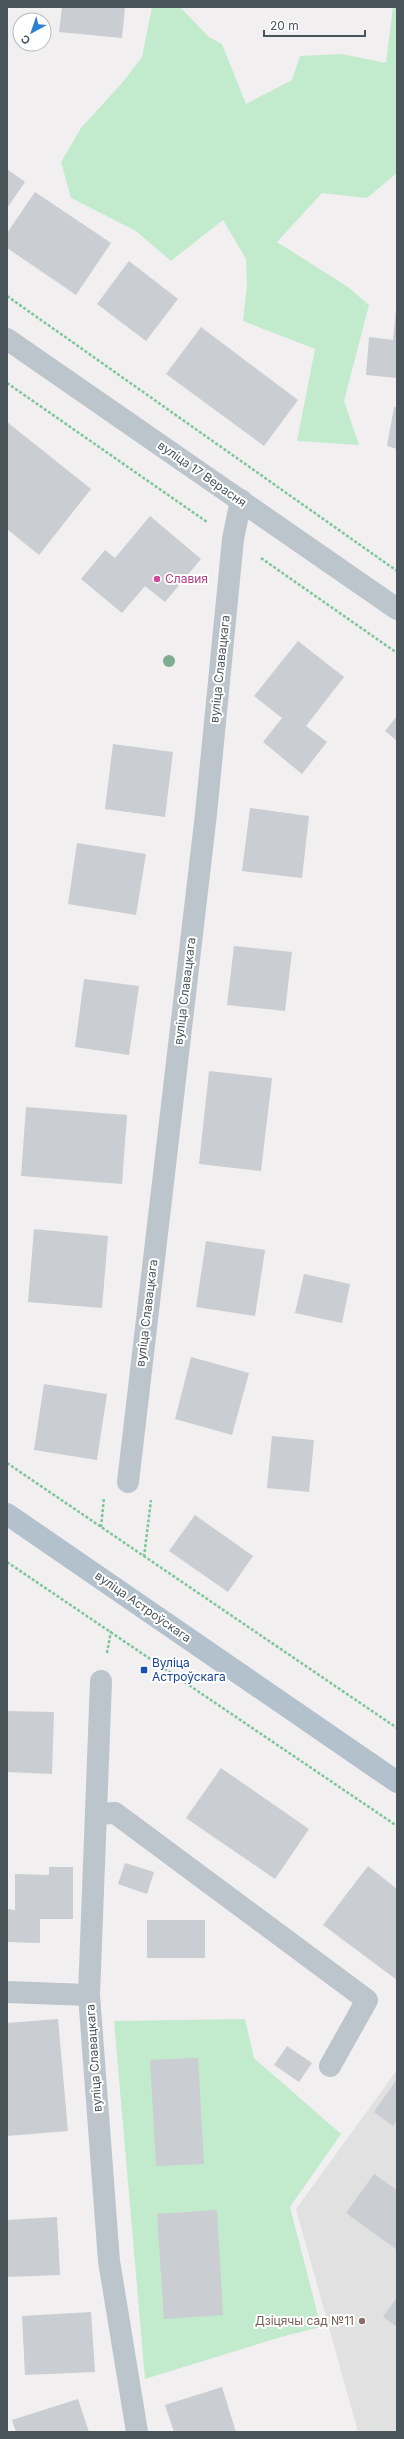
<svg xmlns="http://www.w3.org/2000/svg" width="404" height="2439" font-family="Inter,sans-serif">
	<style>
		.education { fill: #e2e1e1 }
		.green { fill: #c2ebce }
		.building { fill: #cacdd1 }
		.lines { fill: none; stroke-linecap: round; stroke-linejoin: round }
		.path { stroke: #7dc69b; stroke-width: 2.5; stroke-dasharray: 3 2; stroke-linecap: butt }
		.minor { stroke: #bcc5cb; stroke-width: 22 }
		.major { stroke: #b2c1cb; stroke-width: 22 }
		.tree { fill: #7eac91 }
		.hotel-dot { fill: #d1479c; stroke: #fff; stroke-width: 1.5 }
		.transit-dot { fill: #1a4fb4; stroke: #fff; stroke-width: 1.5 }
		.education-dot { fill: #8d6e63; stroke: #fff; stroke-width: 1.5 }
		.labels { text-anchor: middle; stroke-width: 4; stroke-linejoin: round; paint-order: stroke }
		.street-label { font-size: 12px; fill: #49545b; stroke: #fff }
		.hotel-label { font-size: 12px; fill: #b23c85; stroke: #fff; text-anchor: start }
		.transit-label { font-size: 12px; fill: #164399; stroke: #fff; text-anchor: start }
		.education-label { font-size: 12px; fill: #785e54; stroke: #fff; text-anchor: end }
	</style>
	<rect width="100%" height="100%" fill="#f2eff0"/>
	<path class="education" d="M 397,2070 L 397,2432 L 358,2432 L 296,2209 Z"/>
	<g class="green">
		<path d="M 152,7 L 180,7 L 209,37 L 222,44 L 246,104 L 292,80 L 300,56 L 342,54 L 386,63 L 393,7 L 397,7 L 397,173 L 367,198 L 322,193 L 277,242 L 348,287 L 369,305 L 344,401 L 359,445 L 297,441 L 315,349 L 243,321 L 247,285 L 246,259 L 223,220 L 171,261 L 136,231 L 71,198 L 61,162 L 81,128 L 122,83 L 142,57 Z"/>
		<path d="M 245,2019 L 254,2058 L 341,2134 L 290,2207 L 321,2327 L 281,2337 L 145,2379 L 114,2021 Z"/>
	</g>
	<g class="building">
		<path d="M 62,7 L 125,7 L 122,38 L 59,32 Z"/>
		<path d="M 7,169 L 25,182 L 7,208 Z"/>
		<path d="M 35,192 L 111,243 L 76,295 L 7,248 L 7,233 Z"/>
		<path d="M 129,261 L 178,299 L 146,341 L 97,304 Z"/>
		<path d="M 396,309 L 397,378 L 366,375 L 369,337 L 393,340 Z"/>
		<path d="M 201,327 L 298,400 L 264,446 L 166,374 Z"/>
		<path d="M 394,407 L 397,408 L 397,449 L 387,446 Z"/>
		<path d="M 7,422 L 91,489 L 39,555 L 7,529 Z"/>
		<path d="M 150,516 L 201,559 L 165,602 L 145,586 L 122,613 L 81,579 L 105,550 L 115,558 Z"/>
		<path d="M 298,641 L 344,677 L 306,726 L 327,742 L 302,774 L 263,742 L 282,718 L 254,696 Z"/>
		<path d="M 397,716 L 397,741 L 385,731 Z"/>
		<path d="M 113,744 L 173,752 L 165,817 L 105,809 Z"/>
		<path d="M 250,808 L 309,816 L 302,878 L 242,871 Z"/>
		<path d="M 77,843 L 146,854 L 136,915 L 68,904 Z"/>
		<path d="M 234,946 L 292,952 L 285,1011 L 227,1005 Z"/>
		<path d="M 84,979 L 139,986 L 129,1055 L 75,1047 Z"/>
		<path d="M 209,1071 L 272,1078 L 261,1171 L 199,1164 Z"/>
		<path d="M 26,1107 L 127,1115 L 122,1184 L 21,1176 Z"/>
		<path d="M 34,1229 L 108,1236 L 102,1308 L 28,1302 Z"/>
		<path d="M 206,1241 L 265,1250 L 255,1316 L 196,1307 Z"/>
		<path d="M 304,1274 L 350,1284 L 342,1323 L 295,1313 Z"/>
		<path d="M 191,1357 L 249,1373 L 232,1435 L 175,1419 Z"/>
		<path d="M 44,1384 L 107,1394 L 97,1460 L 34,1450 Z"/>
		<path d="M 272,1436 L 314,1440 L 309,1492 L 267,1488 Z"/>
		<path d="M 195,1515 L 253,1556 L 228,1592 L 169,1551 Z"/>
		<path d="M 7,1711 L 54,1712 L 52,1774 L 7,1772 Z"/>
		<path d="M 221,1768 L 309,1829 L 275,1879 L 186,1818 Z"/>
		<path d="M 125,1863 L 154,1872 L 147,1894 L 118,1884 Z"/>
		<path d="M 368,1866 L 397,1889 L 397,1980 L 323,1925 Z"/>
		<path d="M 49,1867 L 73,1867 L 73,1919 L 40,1919 L 40,1943 L 7,1942 L 7,1909 L 15,1910 L 15,1874 L 49,1875 Z"/>
		<rect x="147" y="1920" width="58" height="38"/>
		<path d="M 58,2019 L 68,2131 L 7,2136 L 7,2023 Z"/>
		<path d="M 287,2046 L 312,2063 L 299,2082 L 274,2065 Z"/>
		<path d="M 198,2058 L 204,2164 L 156,2166 L 150,2060 Z"/>
		<path d="M 397,2079 L 397,2120 L 393,2126 L 374,2112 Z"/>
		<path d="M 374,2174 L 397,2190 L 397,2250 L 346,2213 Z"/>
		<path d="M 217,2210 L 223,2315 L 164,2319 L 157,2214 Z"/>
		<path d="M 57,2217 L 60,2275 L 7,2277 L 7,2220 Z"/>
		<path d="M 397,2297 L 397,2327 L 383,2317 Z"/>
		<path d="M 91,2312 L 95,2372 L 25,2375 L 22,2316 Z"/>
		<path d="M 222,2387 L 236,2432 L 174,2432 L 165,2405 Z"/>
		<path d="M 78,2399 L 89,2432 L 16,2432 L 12,2420 Z"/>
	</g>
	<g class="lines">
		<g class="path">
			<path d="M 7,296 L 397,571"/>
			<path d="M 7,383 L 207,522"/>
			<path d="M 261,558 L 397,653"/>
			<path d="M 7,1463 L 397,1728"/>
			<path d="M 101,1527 L 104,1498"/>
			<path d="M 144,1557 L 151,1500"/>
			<path d="M 7,1562 L 397,1826"/>
			<path d="M 107,1653 L 111,1631"/>
		</g>
		<g class="minor">
			<path d="M 7,339 L 397,609"/>
			<path d="M 128,1482 L 206,814 L 233,539 L 241,500"/>
			<path d="M 101,1681 L 89,1995 L 109,2261 L 137,2432"/>
			<path d="M 96,1814 L 115,1813 L 367,2000 L 330,2066"/>
			<path d="M 7,1992 L 89,1995"/>
		</g>
		<path class="major" d="M 7,1514 L 397,1782"/>
	</g>
	<circle class="tree" cx="169" cy="661" r="6"/>
	<circle class="hotel-dot" cx="157" cy="579" r="4"/>
	<rect class="transit-dot" x="140" y="1666" width="8" height="8" rx="2"/>
	<circle class="education-dot" cx="362" cy="2321" r="4"/>
	<g class="labels">
		<g class="street-label">
			<text transform="translate(202 474) rotate(35)" y="4">вуліца 17 Верасня</text>
			<text transform="translate(220 669) rotate(-84)" y="4">вуліца Славацкага</text>
			<text transform="translate(185 991) rotate(-83)" y="4">вуліца Славацкага</text>
			<text transform="translate(147 1313) rotate(-83)" y="4">вуліца Славацкага</text>
			<text transform="translate(143 1607) rotate(35)" y="4">вуліца Астроўскага</text>
			<text transform="translate(94 2058) rotate(-94)" y="4">вуліца Славацкага</text>
		</g>
		<g class="hotel-label">
			<text x="165" y="583">Славия</text>
		</g>
		<g class="transit-label">
			<text x="152" y="1667">Вуліца<tspan x="152" dy="14">Астроўскага</tspan></text>
		</g>
		<g class="education-label">
			<text x="354" y="2325">Дзіцячы сад №11</text>
		</g>
	</g>
	<rect width="404" height="2439" fill="none" stroke="#49545b" stroke-width="16"/>
	<g transform="translate(32 32) rotate(220)"><circle r="19" fill="#ffffff" stroke="#b6bbbd"/>
	<path d="M0-3L7 15L0 10L-7 15Z" fill="#2b82d0"/>
	<text y="-6" font-size="11" font-weight="bold" text-anchor="middle" fill="#49545b">С</text>
	</g>
	<path d="M264 30v6h101v-6" fill="none" stroke="#49545b" stroke-width="2"/>
	<text x="270" y="30" font-size="12" fill="#49545b" stroke="#ffffff" stroke-width="3" paint-order="stroke">20 m</text>
</svg>
